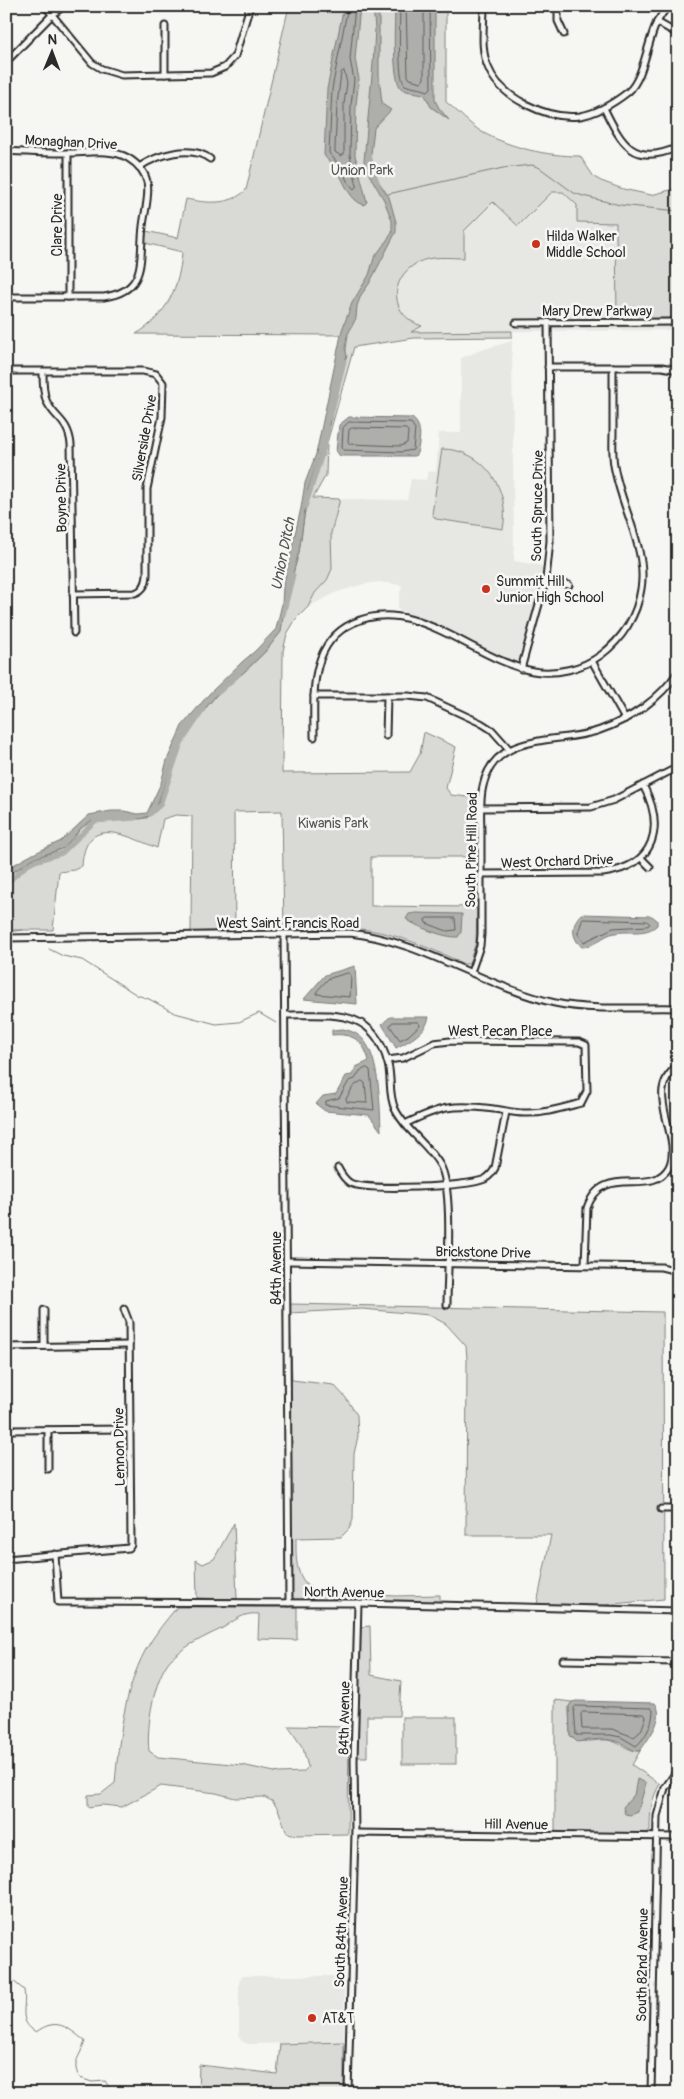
<svg xmlns="http://www.w3.org/2000/svg" width="684" height="2099" font-family="Pangolin,sans-serif">
	<style>
		.built { fill: #e7e7e3 }
		.green { fill: #d9d9d5; stroke: #828280 }
		.water { fill: #aeaeab; stroke: #7a7a78 }
		.lines { fill: none; stroke-linecap: round; stroke-linejoin: round }
		.shore { stroke: #5f5f5e; stroke-width: 1 }
		.stream { stroke: #7a7a78; stroke-width: 1 }
		.canal { stroke: #aeaeab; stroke-width: 5 }
		.minor-casing { stroke: #2b2b2b; stroke-width: 9 }
		.minor { stroke: #f6f6f2; stroke-width: 5 }
		.poi-dot { fill: #c8321e; stroke: #f6f6f2; stroke-width: 2 }
		.labels { text-anchor: middle; stroke-width: 5; stroke-linejoin: round; paint-order: stroke }
		.street-label { font-size: 14px; fill: #2b2b2b; stroke: #f6f6f2 }
		.park-label { font-size: 14px; fill: #565656; stroke: #f6f6f2 }
		.poi-label { font-size: 14px; fill: #2b2b2b; stroke: #f6f6f2; text-anchor: start }
		.water-label { font-size: 15px; font-style: italic; fill: #525251; stroke: #f6f6f2 }
	</style>
	<rect width="100%" height="100%" fill="#f6f6f2"/>
	<filter id="ink" filterUnits="userSpaceOnUse"><feTurbulence type="fractalNoise" baseFrequency=".02" numOctaves="2"/><feDisplacementMap in="SourceGraphic" scale="10" xChannelSelector="R" yChannelSelector="G"/><feConvolveMatrix kernelMatrix="1 2 1 2 8 2 1 2 1" color-interpolation-filters="sRGB"/></filter>
	<g filter="url(#ink)">
		<g class="built">
			<path d="M 515,172 L 678,216 L 678,330 L 409,332 L 360,301 Z"/>
			<path d="M 512,341 L 514,561 L 543,566 L 541,582 L 520,658 L 517,662 L 513,662 L 397,609 L 402,585 L 379,582 L 364,584 L 337,592 L 308,607 L 315,593 L 327,580 L 332,569 L 331,533 L 340,499 L 407,500 L 411,479 L 426,480 L 428,471 L 436,472 L 439,433 L 461,433 L 461,358 L 481,350 Z"/>
			<path d="M 243,1976 L 344,1976 L 344,2042 L 248,2044 L 241,2041 L 239,2035 L 239,1981 Z"/>
		</g>
		<g class="green">
			<path d="M 289,6 L 446,6 L 446,102 C 458,111 469,124 482,132 C 511,148 547,156 580,156 L 594,177 L 601,181 L 623,189 L 651,195 L 678,188 L 678,318 L 617,319 L 616,223 L 577,222 L 577,205 L 563,192 L 552,192 L 518,226 L 493,202 L 464,231 L 464,258 C 449,258 431,255 417,263 C 388,279 390,316 422,326 L 411,332 L 512,331 L 512,337 L 414,338 L 354,347 L 327,443 L 326,475 L 313,498 L 340,499 L 331,533 L 332,569 L 327,580 L 315,593 L 308,607 L 296,619 L 287,634 L 283,651 L 282,773 L 410,772 L 420,754 L 424,732 L 456,747 L 446,788 L 451,795 L 476,798 L 476,857 L 371,857 L 371,906 L 473,907 L 477,909 L 476,942 L 469,964 L 464,964 C 435,950 400,935 369,930 C 341,926 312,929 284,930 L 282,811 L 234,812 L 235,930 L 191,932 L 192,816 L 176,815 L 163,819 L 157,848 C 127,836 85,813 82,866 L 74,870 L 59,872 L 53,930 L 6,930 L 6,877 L 32,859 L 57,851 L 71,842 L 81,828 L 91,821 L 106,819 L 147,818 L 155,810 L 180,745 L 189,728 L 228,681 L 242,674 L 265,652 L 280,632 L 285,602 L 299,552 L 308,489 L 331,417 L 331,409 L 338,378 L 344,365 L 348,335 L 136,334 C 166,317 180,286 182,252 L 145,243 L 146,231 L 178,238 L 186,199 C 206,203 230,206 246,190 Z"/>
			<path d="M 442,449 C 484,449 511,490 503,529 L 436,519 L 432,514 Z"/>
			<path d="M 290,1304 L 663,1312 L 664,1599 L 604,1605 L 537,1604 L 551,1535 L 466,1535 L 467,1359 L 466,1346 L 446,1324 L 429,1315 L 362,1309 L 290,1313 L 292,1380 L 334,1385 L 346,1398 L 357,1415 L 358,1436 L 354,1454 L 353,1520 L 349,1529 L 341,1537 L 296,1538 C 296,1562 295,1578 316,1592 L 396,1596 L 440,1595 L 440,1602 L 295,1601 L 290,1594 Z"/>
			<path d="M 234,1523 L 237,1599 L 197,1598 L 196,1560 L 203,1564 L 214,1559 Z"/>
			<path d="M 177,1607 L 297,1607 L 297,1640 L 258,1639 L 259,1614 C 242,1612 235,1621 221,1629 C 204,1637 185,1646 171,1659 C 154,1677 146,1727 149,1751 L 158,1757 L 242,1765 L 279,1773 L 303,1772 L 308,1767 L 303,1748 L 288,1726 L 349,1727 L 348,1834 L 297,1835 L 287,1833 L 278,1809 L 272,1801 L 264,1797 L 235,1798 L 216,1793 L 161,1786 L 122,1807 L 102,1805 L 88,1807 L 88,1795 L 101,1794 L 115,1783 C 119,1739 124,1691 145,1651 C 154,1635 166,1620 177,1607 Z"/>
			<path d="M 370,1626 L 371,1675 L 401,1681 L 399,1716 L 367,1716 L 367,1757 L 357,1757 L 359,1627 Z"/>
			<path d="M 555,1700 L 572,1702 L 569,1707 L 570,1735 C 576,1746 595,1739 607,1740 C 618,1741 629,1752 640,1751 L 632,1765 L 660,1784 C 651,1799 650,1812 650,1830 L 645,1834 L 555,1832 Z"/>
			<rect x="402" y="1717" width="54" height="47"/>
			<path d="M 344,2042 L 344,2093 L 198,2093 L 199,2065 L 277,2074 L 280,2044 Z"/>
		</g>
		<g class="water">
			<path d="M 344,6 L 360,6 L 355,59 L 359,79 L 356,105 L 355,155 L 367,202 L 364,205 C 348,200 344,179 335,167 C 331,163 327,160 324,155 L 327,89 Z"/>
			<path d="M 373,6 L 381,6 L 379,17 L 379,75 L 382,104 L 391,110 L 374,128 L 370,163 L 374,175 L 389,197 L 396,222 L 396,232 L 369,284 L 361,295 L 357,306 L 356,318 L 347,336 L 345,348 L 347,356 L 338,378 L 328,431 L 308,489 L 299,552 L 285,602 L 281,632 L 265,652 L 242,674 L 228,681 L 189,728 L 172,764 L 157,805 L 151,815 L 141,819 L 127,818 L 91,821 L 81,828 L 64,848 L 32,859 L 6,877 L 8,868 L 33,854 L 61,841 L 89,815 L 111,811 L 124,811 L 138,814 L 147,813 L 161,783 L 167,760 L 182,726 L 209,694 L 242,662 L 255,651 L 276,629 L 282,604 L 283,586 L 301,508 L 305,483 L 316,454 L 342,330 L 352,303 L 369,275 L 374,258 L 392,233 L 392,221 L 384,200 L 370,176 L 364,161 L 373,64 L 375,29 Z"/>
			<path d="M 395,6 L 435,6 L 435,100 L 439,108 L 449,120 L 431,107 L 425,95 C 419,92 409,93 402,89 C 391,81 395,20 395,6 Z"/>
			<path d="M 349,417 L 412,418 C 423,426 420,441 417,453 L 415,456 L 340,456 L 336,451 L 339,425 Z"/>
			<path d="M 416,913 L 462,914 L 461,932 L 458,937 C 445,938 417,927 406,919 L 409,914 Z"/>
			<path d="M 581,914 L 652,916 L 657,920 L 657,925 C 646,936 629,930 615,933 C 602,935 595,947 582,947 C 571,938 571,924 581,914 Z"/>
			<path d="M 355,966 L 357,1004 L 304,999 L 325,975 Z"/>
			<path d="M 390,1017 L 429,1017 C 426,1033 409,1041 396,1048 L 382,1024 Z"/>
			<path d="M 343,1029 C 348,1030 354,1032 358,1035 C 380,1049 380,1106 381,1131 L 369,1115 L 325,1111 L 316,1104 L 323,1096 L 336,1094 L 346,1076 L 352,1075 L 356,1067 L 369,1061 C 364,1041 353,1033 332,1035 L 332,1030 Z"/>
			<path d="M 576,1701 L 655,1703 C 666,1718 648,1739 640,1751 C 631,1752 626,1744 618,1742 C 605,1737 590,1740 577,1742 L 570,1735 L 569,1706 L 572,1702 Z"/>
			<path d="M 637,1779 L 646,1783 L 638,1812 L 631,1815 L 625,1814 L 623,1807 L 634,1795 Z"/>
		</g>
		<g class="lines">
			<g class="shore">
				<path d="M 348,6 L 332,89 L 329,153 L 341,167 L 347,181 L 354,189 L 357,186 L 350,155 L 351,105 L 354,80 L 350,59 L 355,6"/>
				<path d="M 400,6 C 400,18 397,79 405,85 C 411,88 422,88 428,91 L 431,88 L 430,6"/>
				<path d="M 406,6 L 408,76 L 410,79 L 421,82 L 424,79 L 424,6"/>
				<path d="M 344,71 L 347,83 L 344,104 L 344,154 L 341,156 L 335,152 L 335,147 L 337,105 L 341,73 Z"/>
				<path d="M 349,422 L 411,423 L 415,429 L 413,450 L 401,452 L 343,450 L 342,448 L 343,428 Z"/>
				<path d="M 352,428 L 406,429 L 408,431 L 407,443 L 401,446 L 350,444 L 348,442 L 349,430 Z"/>
				<path d="M 428,918 L 455,918 L 456,930 L 447,931 L 426,923 L 425,920 Z"/>
				<path d="M 583,919 L 647,921 L 650,924 L 647,926 L 613,928 L 584,942 L 578,934 Z"/>
				<path d="M 348,973 L 351,975 L 350,997 L 317,994 L 317,991 L 328,979 Z"/>
				<path d="M 393,1022 L 418,1022 L 420,1025 L 408,1036 L 400,1040 L 390,1026 Z"/>
				<path d="M 367,1068 L 370,1070 L 374,1110 L 325,1105 L 326,1101 L 339,1098 L 349,1081 L 355,1079 L 360,1071 Z"/>
				<path d="M 362,1081 L 365,1083 L 367,1103 L 347,1102 L 346,1099 L 353,1087 Z"/>
				<path d="M 576,1706 L 651,1708 L 653,1710 C 653,1723 646,1738 636,1746 L 621,1737 L 610,1735 L 576,1735 L 574,1708 Z"/>
				<path d="M 583,1712 L 644,1714 L 646,1717 L 641,1731 L 634,1737 L 612,1729 L 582,1729 L 581,1714 Z"/>
			</g>
			<g class="stream">
				<path d="M 388,194 L 503,168 L 532,165 L 540,168 L 574,193 L 583,196 L 620,205 L 678,211"/>
				<path d="M 6,932 L 23,930"/>
				<path d="M 49,949 L 63,956 L 82,960 L 137,995 L 149,999 L 175,1013 L 216,1024 L 239,1022 L 259,1013 L 276,1023"/>
				<path d="M 6,1900 L 9,1901 L 13,1909 L 6,1915"/>
				<path d="M 6,1975 L 24,1990 C 27,2008 17,2021 36,2032 C 57,2017 67,2027 85,2041 C 81,2056 70,2063 80,2078 L 92,2082 L 105,2081 L 113,2093"/>
			</g>
			<g class="canal">
				<path d="M 369,154 L 372,169 L 378,184"/>
				<path d="M 330,418 L 344,361"/>
				<path d="M 305,507 L 322,454 L 328,429"/>
				<path d="M 283,615 L 293,575"/>
				<path d="M 219,692 L 239,674"/>
				<path d="M 150,814 L 160,805 L 181,743 L 203,710"/>
				<path d="M 6,884 L 26,866 L 35,861 L 62,853 L 95,821 L 135,818"/>
			</g>
			<defs>
				<g id="minor">
					<path d="M 45,6 L 92,63 L 102,69 L 122,75 L 211,73 L 225,67 L 235,56 L 250,6"/>
					<path d="M 484,6 C 484,26 480,49 488,67 C 500,98 548,120 580,116 C 598,113 614,103 628,92 C 644,78 647,42 657,22 C 660,17 664,11 668,6"/>
					<path d="M 558,6 L 558,21 L 564,34"/>
					<path d="M 657,22 L 678,34"/>
					<path d="M 165,26 L 165,74"/>
					<path d="M 6,62 L 52,15 L 64,6"/>
					<path d="M 604,108 C 622,145 634,167 678,147"/>
					<path d="M 6,151 C 27,152 47,153 68,153 C 86,153 111,148 128,158 C 158,176 146,200 143,226 C 139,259 148,291 104,297 L 6,297"/>
					<path d="M 68,153 L 68,297"/>
					<path d="M 139,167 C 157,155 191,144 210,159"/>
					<path d="M 516,323 L 678,322"/>
					<path d="M 548,367 L 662,367 L 678,370"/>
					<path d="M 6,371 L 143,371 L 156,374 L 163,383 L 162,417 L 147,489 L 147,573 C 147,582 144,590 135,593 L 73,594"/>
					<path d="M 43,372 C 43,381 43,391 46,400 C 54,419 68,419 71,444 L 74,633"/>
					<path d="M 546,579 L 569,585"/>
					<path d="M 592,661 L 625,719"/>
					<path d="M 521,669 L 546,579 L 550,541 L 548,322"/>
					<path d="M 314,696 L 408,696 L 427,698 L 481,723 L 492,730 L 509,749"/>
					<path d="M 386,736 L 387,696"/>
					<path d="M 314,737 C 314,696 308,644 353,623 C 414,594 474,660 533,671 C 556,675 582,669 601,655 C 622,639 637,616 641,589 C 648,550 620,505 614,465 C 612,454 613,442 613,431 C 613,410 613,388 613,367"/>
					<path d="M 481,808 L 591,807 L 614,800 L 678,767"/>
					<path d="M 641,858 L 650,867"/>
					<path d="M 481,874 L 603,873 C 656,866 665,827 643,785"/>
					<path d="M 284,934 L 289,1603"/>
					<path d="M 6,938 L 350,933 C 423,941 484,987 555,1003 C 592,1011 640,1007 678,1008"/>
					<path d="M 471,972 L 480,946 L 481,934 C 481,901 481,868 481,836 C 481,820 479,802 483,786 C 495,730 559,745 600,730 C 631,719 660,699 678,672"/>
					<path d="M 285,1015 C 332,1015 374,1007 388,1064 C 392,1079 388,1094 395,1109 C 405,1130 428,1144 440,1165 C 454,1188 447,1274 447,1305"/>
					<path d="M 387,1060 L 403,1058 L 434,1043 L 450,1041 L 579,1042 L 586,1045 L 587,1091 L 581,1103 C 562,1108 543,1114 524,1113 C 513,1113 504,1110 494,1109 C 454,1104 441,1106 405,1124"/>
					<path d="M 338,1168 C 341,1174 344,1179 350,1183 C 367,1191 467,1187 485,1179 C 490,1176 493,1172 495,1168 L 506,1112"/>
					<path d="M 287,1261 L 661,1267 L 678,1271"/>
					<path d="M 585,1265 L 587,1208 C 603,1161 651,1199 669,1167 C 684,1136 641,1092 678,1066"/>
					<path d="M 44,1310 L 44,1346"/>
					<path d="M 6,1347 L 129,1345"/>
					<path d="M 6,1430 L 130,1429"/>
					<path d="M 48,1430 L 48,1469"/>
					<path d="M 661,1509 L 678,1509"/>
					<path d="M 55,1554 L 58,1602 L 358,1603 L 678,1611"/>
					<path d="M 6,1559 L 129,1548 L 131,1545 L 129,1322 L 124,1309"/>
					<path d="M 563,1660 L 678,1662"/>
					<path d="M 355,1833 L 678,1837"/>
					<path d="M 348,2093 L 355,1833 L 354,1761 L 358,1603"/>
					<path d="M 651,2093 L 657,1816 L 665,1788 L 678,1769"/>
				</g>
			</defs>
			<use href="#minor" class="minor-casing"/>
			<use href="#minor" class="minor"/>
		</g>
	</g>
	<g class="poi-dot">
		<circle cx="536" cy="244" r="5"/>
		<circle cx="486" cy="589" r="5"/>
		<circle cx="312" cy="2018" r="5"/>
	</g>
	<g class="labels">
		<g class="street-label">
			<text transform="translate(71 142) rotate(3)" y="5">Monaghan Drive</text>
			<text transform="translate(57 225) rotate(-90)" y="5">Clare Drive</text>
			<text x="597" y="316">Mary Drew Parkway</text>
			<text transform="translate(144 438) rotate(-80)" y="5">Silverside Drive</text>
			<text transform="translate(61 498) rotate(-91)" y="5">Boyne Drive</text>
			<text transform="translate(537 506) rotate(-89)" y="5">South Spruce Drive</text>
			<text transform="translate(471 850) rotate(-89)" y="5">South Pine Hill Road</text>
			<text transform="translate(557 861) rotate(-2)" y="5">West Orchard Drive</text>
			<text x="288" y="928">West Saint Francis Road</text>
			<text x="500" y="1036">West Pecan Place</text>
			<text transform="translate(483 1252) rotate(1)" y="5">Brickstone Drive</text>
			<text transform="translate(276 1268) rotate(-90)" y="5">84th Avenue</text>
			<text transform="translate(119 1447) rotate(-91)" y="5">Lennon Drive</text>
			<text transform="translate(344 1592) rotate(1)" y="5">North Avenue</text>
			<text transform="translate(344 1718) rotate(-89)" y="5">84th Avenue</text>
			<text transform="translate(516 1824) rotate(1)" y="5">Hill Avenue</text>
			<text transform="translate(341 1932) rotate(-88)" y="5">South 84th Avenue</text>
			<text transform="translate(642 1965) rotate(-89)" y="5">South 82nd Avenue</text>
		</g>
		<g class="park-label">
			<text x="362" y="175">Union Park</text>
			<text x="333" y="828">Kiwanis Park</text>
		</g>
		<g class="poi-label">
			<text x="546" y="241">Hilda Walker<tspan x="546" dy="16">Middle School</tspan></text>
			<text x="496" y="586">Summit Hill<tspan x="496" dy="16">Junior High School</tspan></text>
			<text x="322" y="2023">AT&amp;T</text>
		</g>
		<g class="water-label">
			<text transform="translate(283 554) rotate(-79)" y="5">Union Ditch</text>
		</g>
	</g>
	<rect width="684" height="2099" fill="none" stroke="#f6f6f2" stroke-width="25"/>
	<rect x="12" y="12" width="659" height="2074" fill="none" stroke="#2b2b2b" stroke-width="2" filter="url(#ink)"/>
	<g transform="translate(52 52) rotate(1)" stroke="#f6f6f2" stroke-width="4" paint-order="stroke">
	<path d="M0-4L9 19L0 12L-9 19Z" fill="#2b2b2b"/>
	<text y="-8" font-size="14" font-weight="bold" text-anchor="middle" fill="#2b2b2b">N</text>
	</g>
</svg>
